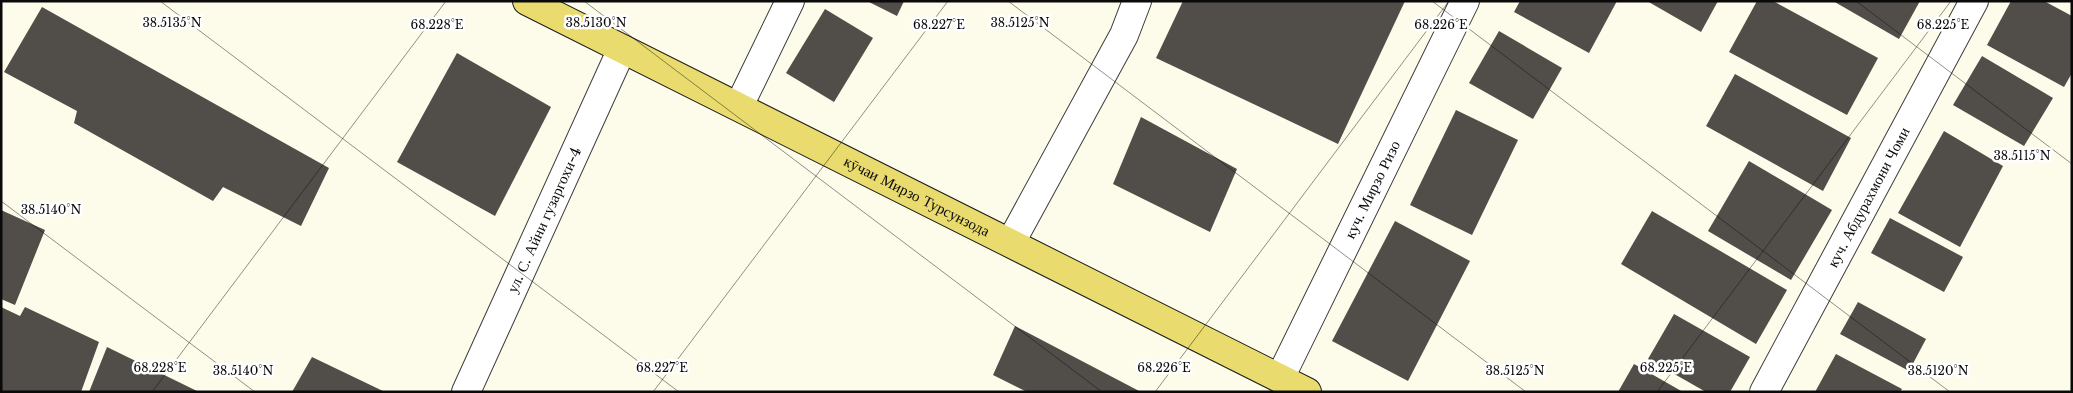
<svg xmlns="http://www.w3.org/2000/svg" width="2073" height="393" font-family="'Libre Baskerville',serif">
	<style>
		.building { fill: #514d48 }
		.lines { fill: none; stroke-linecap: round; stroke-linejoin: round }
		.minor-casing { stroke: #3d3d3d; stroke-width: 30 }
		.major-casing { stroke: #1b1b1b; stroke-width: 30 }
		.minor { stroke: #fff; stroke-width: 28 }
		.major { stroke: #e9db6d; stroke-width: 28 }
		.ticks { fill: none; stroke: #0a0a0a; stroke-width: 1; stroke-opacity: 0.45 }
		.labels { text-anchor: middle; stroke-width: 5; stroke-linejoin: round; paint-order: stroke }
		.street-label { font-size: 15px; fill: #0a0a0a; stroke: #fff }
		.ticks-label { font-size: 12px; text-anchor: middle; fill: #0a0a0a; stroke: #fff; stroke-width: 5; stroke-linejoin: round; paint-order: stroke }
	</style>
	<rect width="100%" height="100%" fill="#fdfbe9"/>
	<g class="building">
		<path d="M 867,1 L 904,1 L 897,16 Z"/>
		<path d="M 1183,1 L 1405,1 L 1338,144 L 1156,58 Z"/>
		<path d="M 1520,1 L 1617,1 L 1589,53 L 1514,12 Z"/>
		<path d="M 1647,1 L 1718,1 L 1701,32 Z"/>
		<path d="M 1757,1 L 1773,1 L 1878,58 L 1847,115 L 1729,52 Z"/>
		<path d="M 1833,1 L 1920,1 L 1899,39 Z"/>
		<path d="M 2011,1 L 2044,1 L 2072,16 L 2072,73 L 2064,87 L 1987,45 Z"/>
		<path d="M 42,7 L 329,168 L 301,226 L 223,187 L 213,201 L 74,123 L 77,111 L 4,72 Z"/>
		<path d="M 825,9 L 873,38 L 834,102 L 786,73 Z"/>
		<path d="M 1499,31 L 1562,68 L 1533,119 L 1469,83 Z"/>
		<path d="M 457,53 L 551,107 L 495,216 L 397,162 Z"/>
		<path d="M 1982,56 L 2053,98 L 2024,146 L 1953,105 Z"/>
		<path d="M 1735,74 L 1851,138 L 1823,191 L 1706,126 Z"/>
		<path d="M 1456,110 L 1518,140 L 1472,235 L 1410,205 Z"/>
		<path d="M 1141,117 L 1237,169 L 1210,232 L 1113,184 Z"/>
		<path d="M 1944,131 L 2003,166 L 1960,247 L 1898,213 Z"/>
		<path d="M 1749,161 L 1832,210 L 1791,280 L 1708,231 Z"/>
		<path d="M 1,210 L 45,230 L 15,305 L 1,299 Z"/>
		<path d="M 1652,211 L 1787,290 L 1756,344 L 1621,264 Z"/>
		<path d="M 1890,218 L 1963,257 L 1944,292 L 1871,253 Z"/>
		<path d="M 1395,221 L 1470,261 L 1408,381 L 1332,341 Z"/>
		<path d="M 1858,302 L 1926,339 L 1909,371 L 1840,334 Z"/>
		<path d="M 1,307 L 20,316 L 25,307 L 99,342 L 81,392 L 1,392 Z"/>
		<path d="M 1674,314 L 1750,357 L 1730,392 L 1706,392 L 1648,359 Z"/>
		<path d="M 1015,326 L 1141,392 L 1027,392 L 993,375 Z"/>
		<path d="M 107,347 L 199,392 L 89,392 Z"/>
		<path d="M 1836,354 L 1902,389 L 1900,392 L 1815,392 Z"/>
		<path d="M 312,357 L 385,392 L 292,392 Z"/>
		<path d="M 1634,364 L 1683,392 L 1618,392 Z"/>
	</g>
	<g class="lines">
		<defs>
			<g id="minor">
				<path d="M 739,106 L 790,1"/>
				<path d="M 1011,242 L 1124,35 L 1137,1"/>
				<path id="s1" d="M 1280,378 L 1465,1"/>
				<path id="s2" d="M 466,392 L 622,49"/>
				<path id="s3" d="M 1764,392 L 1974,1"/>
			</g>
			<g id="major">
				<path id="s4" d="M 527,1 L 1307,392"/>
			</g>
		</defs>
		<use href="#minor" class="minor-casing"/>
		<use href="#major" class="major-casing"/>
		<use href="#minor" class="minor"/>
		<use href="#major" class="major"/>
	</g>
	<path class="ticks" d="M 160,1 L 679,392M 584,1 L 1102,392M 1008,1 L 1526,392M 1432,1 L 1950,392M 1856,1 L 2072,164M 1,201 L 255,392M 152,392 L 446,1M 653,392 L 948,1M 1155,392 L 1449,1M 1657,392 L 1951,1"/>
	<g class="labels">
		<g class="street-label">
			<text dy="5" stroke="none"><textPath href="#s1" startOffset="210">куч. Мирзо Ризо</textPath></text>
			<text dy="5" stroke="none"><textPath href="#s4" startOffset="436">кӯчаи Мирзо Турсунзода</textPath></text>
			<text dy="5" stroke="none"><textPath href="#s3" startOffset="221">куч. Абдурахмони Чоми</textPath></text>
			<text dy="5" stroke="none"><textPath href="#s2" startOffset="189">ул. С. Айни гузаргохи-4</textPath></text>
		</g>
	</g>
	<g class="ticks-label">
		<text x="172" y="27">38.5135°N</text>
		<text x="596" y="27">38.5130°N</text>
		<text x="1020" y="27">38.5125°N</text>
		<text x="437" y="29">68.228°E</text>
		<text x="939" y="29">68.227°E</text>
		<text x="1441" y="29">68.226°E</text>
		<text x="1943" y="29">68.225°E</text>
		<text x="2022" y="160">38.5115°N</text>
		<text x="51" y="214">38.5140°N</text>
		<text x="160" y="372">68.228°E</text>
		<text x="662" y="372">68.227°E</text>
		<text x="1164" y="372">68.226°E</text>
		<text x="1666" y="372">68.225°E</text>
		<text x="243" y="375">38.5140°N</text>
		<text x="1515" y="375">38.5125°N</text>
		<text x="1938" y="375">38.5120°N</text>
	</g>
	<rect width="2073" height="393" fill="none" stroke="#0a0a0a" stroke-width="5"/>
</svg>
